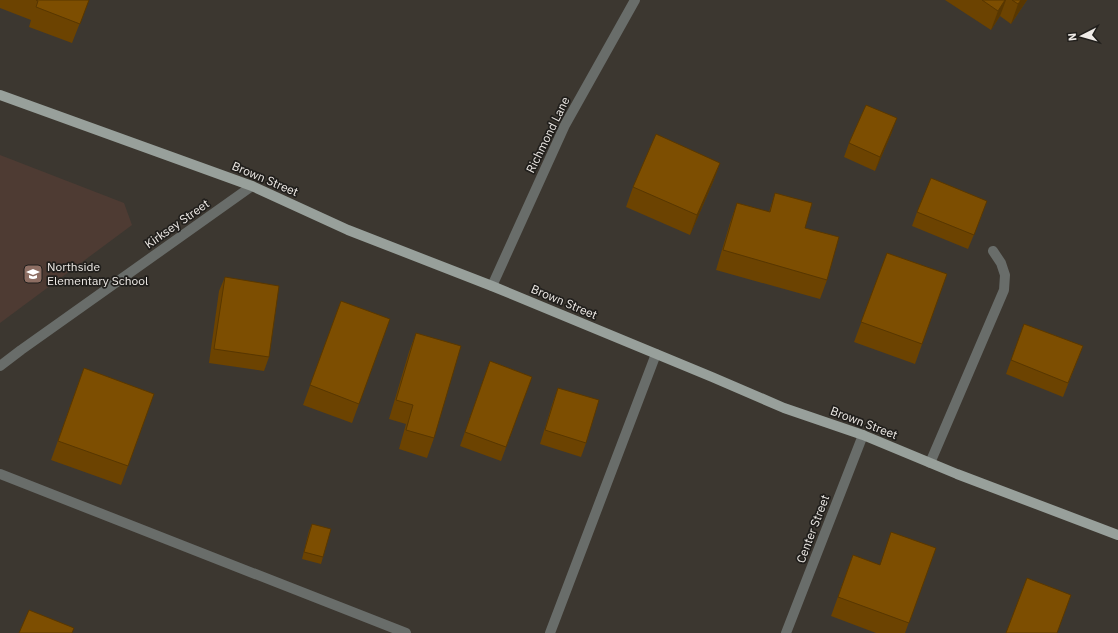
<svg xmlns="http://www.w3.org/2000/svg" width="1118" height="633" font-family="'IBM Plex Sans',sans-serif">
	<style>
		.education { fill: #4e3b33 }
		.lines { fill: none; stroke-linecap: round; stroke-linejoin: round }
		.minor { stroke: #696d6a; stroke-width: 10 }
		.major { stroke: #98a09b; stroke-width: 10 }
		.wall { fill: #6c4301 }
		.shaded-wall { fill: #583701 }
		.building { fill: #7d4e01; stroke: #583701 }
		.labels { text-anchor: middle; stroke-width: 3.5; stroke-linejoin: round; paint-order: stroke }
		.street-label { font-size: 12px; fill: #efebe7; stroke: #211f1c }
		.poi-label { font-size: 12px; fill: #efebe7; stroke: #211f1c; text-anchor: start }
	</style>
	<rect width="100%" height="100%" fill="#3c3730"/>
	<path class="education" d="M 0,155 L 124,203 L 132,225 L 0,323 Z"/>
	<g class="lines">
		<g class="minor">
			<path d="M 492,286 L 565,125 L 635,0"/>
			<path d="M 0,366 L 21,350 L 252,186"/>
			<path d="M 930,463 L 1004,290 L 1005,275 L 1001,263 L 993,251"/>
			<path d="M 0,474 L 406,633"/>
			<path d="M 550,633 L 656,354"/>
			<path d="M 786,633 L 863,435"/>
		</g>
		<path class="major" d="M 0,95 L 252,186 L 348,230 L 492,286 L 712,377 L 784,408 L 863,435 L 957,474 L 1118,535"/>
	</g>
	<g class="wall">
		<path d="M 0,0 L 89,0 L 72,43 L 29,27 L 31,20 L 0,8 Z"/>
		<path d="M 945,0 L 1027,0 L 1011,24 L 1000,16 L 991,30 Z"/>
		<path d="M 892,132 L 875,171 L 844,157 L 849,143 Z"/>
		<path d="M 720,163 L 713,182 L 690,235 L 626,207 L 633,187 Z"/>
		<path d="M 775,193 L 805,228 L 827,280 L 820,299 L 716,270 L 730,223 L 737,203 L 769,212 Z"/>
		<path d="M 917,212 L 982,215 L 968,249 L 912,226 Z"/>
		<path d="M 887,253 L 947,274 L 915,364 L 854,342 Z"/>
		<path d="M 225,277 L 269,357 L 264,371 L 209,363 L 219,291 Z"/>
		<path d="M 341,301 L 390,319 L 352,423 L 303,405 Z"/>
		<path d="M 1024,324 L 1083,346 L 1063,397 L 1006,374 Z"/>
		<path d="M 416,333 L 434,438 L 427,458 L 399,449 L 406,424 L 389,419 L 409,352 Z"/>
		<path d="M 490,361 L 532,377 L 501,461 L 460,446 Z"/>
		<path d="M 84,368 L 154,394 L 121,485 L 51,460 Z"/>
		<path d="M 558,388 L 586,443 L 581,457 L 540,444 L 553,402 Z"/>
		<path d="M 312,524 L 323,557 L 321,564 L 302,559 L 309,531 Z"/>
		<path d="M 936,548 L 905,633 L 876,633 L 831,616 L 853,555 L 880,565 Z"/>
	</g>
	<g class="shaded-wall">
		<path d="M 1005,0 L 1006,0 L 1000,16 L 991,30 L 998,11 Z"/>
		<path d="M 1021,0 L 1027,0 L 1011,24 L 1018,4 Z"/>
		<path d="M 897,118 L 892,132 L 875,171 L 880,157 Z"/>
		<path d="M 720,163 L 713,182 L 690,235 L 697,215 Z"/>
	</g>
	<g class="building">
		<path d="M 36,0 L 89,0 L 80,24 L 36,7 L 38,1 Z"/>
		<path d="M 982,0 L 1005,0 L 998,11 Z"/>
		<path d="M 1012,0 L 1021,0 L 1018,4 Z"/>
		<path d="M 866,105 L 897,118 L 880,157 L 849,143 Z"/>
		<path d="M 656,134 L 720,163 L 697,215 L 633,187 Z"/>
		<path d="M 931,178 L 987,201 L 974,235 L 917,212 Z"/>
		<path d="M 775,193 L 812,203 L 805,228 L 839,237 L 827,280 L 723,250 L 737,203 L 770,212 Z"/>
		<path d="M 887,253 L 947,274 L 922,344 L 861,322 Z"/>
		<path d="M 225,277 L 279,286 L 269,357 L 214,349 Z"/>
		<path d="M 341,301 L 390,319 L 359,404 L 310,385 Z"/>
		<path d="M 1024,324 L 1083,346 L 1068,383 L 1011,360 Z"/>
		<path d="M 416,333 L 461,346 L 434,438 L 406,430 L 413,405 L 396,400 Z"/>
		<path d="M 490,361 L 532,377 L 506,447 L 465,432 Z"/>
		<path d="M 84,368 L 154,394 L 128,466 L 58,441 Z"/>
		<path d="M 558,388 L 599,400 L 586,443 L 545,430 Z"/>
		<path d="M 312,524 L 331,529 L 323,557 L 304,552 Z"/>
		<path d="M 891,532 L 936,548 L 909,623 L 838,597 L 853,555 L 880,565 Z"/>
		<path d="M 1027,578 L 1071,595 L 1057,633 L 1006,633 Z"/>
		<path d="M 29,610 L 74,628 L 72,633 L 19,633 Z"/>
	</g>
	<defs>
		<symbol id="school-square" viewBox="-11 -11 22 22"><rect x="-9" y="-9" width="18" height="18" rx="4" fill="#8d6e63" stroke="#211f1c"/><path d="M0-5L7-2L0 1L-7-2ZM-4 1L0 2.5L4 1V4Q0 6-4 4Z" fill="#fff"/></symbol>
	</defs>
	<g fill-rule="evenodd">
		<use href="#school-square" x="22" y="263" width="22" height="22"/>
	</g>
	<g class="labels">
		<g class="street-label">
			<text transform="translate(548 135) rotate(-64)" y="4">Richmond Lane</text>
			<text transform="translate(265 179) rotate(23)" y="4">Brown Street</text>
			<text transform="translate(177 224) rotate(-35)" y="4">Kirksey Street</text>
			<text transform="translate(564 302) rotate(23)" y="4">Brown Street</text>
			<text transform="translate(864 423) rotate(21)" y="4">Brown Street</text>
			<text transform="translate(813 529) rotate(-69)" y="4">Center Street</text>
		</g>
		<g class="poi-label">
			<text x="47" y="271">Northside<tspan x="47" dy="14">Elementary School</tspan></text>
		</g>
	</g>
	<g transform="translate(1082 36) rotate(264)" stroke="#211f1c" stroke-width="3" paint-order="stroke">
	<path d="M0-3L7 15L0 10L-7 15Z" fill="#efebe7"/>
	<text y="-6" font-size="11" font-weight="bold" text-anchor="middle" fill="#efebe7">N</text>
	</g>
</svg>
